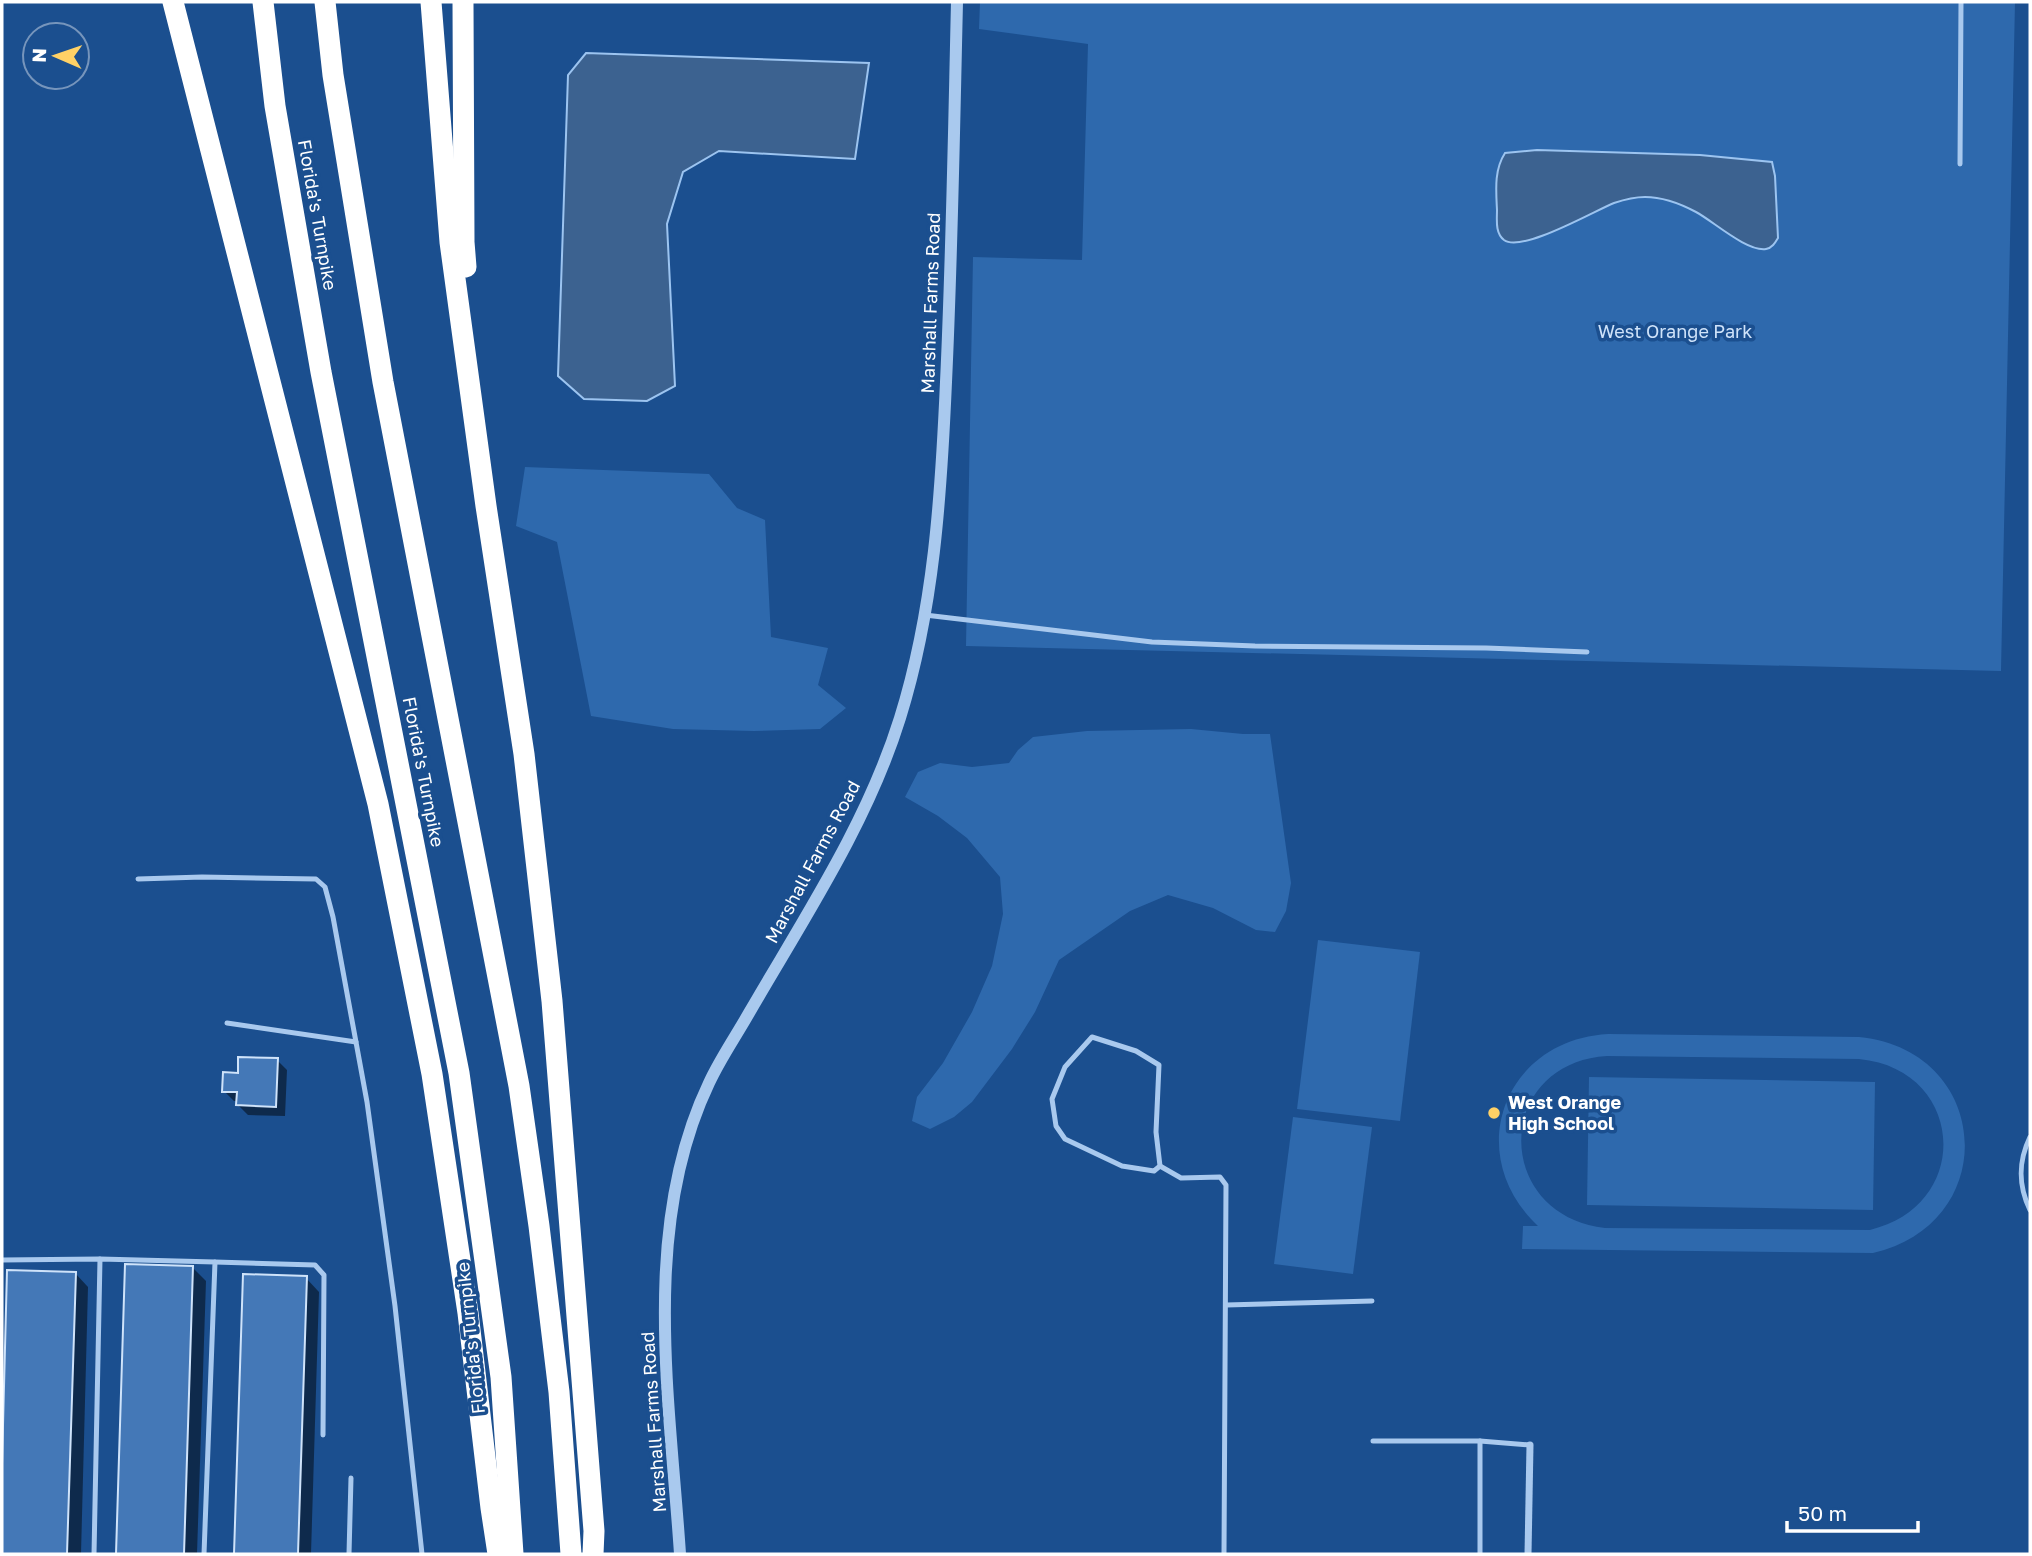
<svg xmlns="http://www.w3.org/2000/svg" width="2032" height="1556" font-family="'Golos Text',sans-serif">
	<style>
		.green { fill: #2e69ad; fill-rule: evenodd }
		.water { fill: #3c6290; stroke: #9cc4f0; stroke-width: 2 }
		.shadow { fill: #0007 }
		.building { fill: #4478b7; stroke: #cfe3fa; stroke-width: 2 }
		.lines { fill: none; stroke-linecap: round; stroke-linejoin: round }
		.service { stroke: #a9c9ee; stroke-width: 5 }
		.minor { stroke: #a9c9ee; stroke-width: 7 }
		.tertiary { stroke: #a9c9ee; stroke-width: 12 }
		.motorway { stroke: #fff; stroke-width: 21 }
		.poi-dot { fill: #ffd166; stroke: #1b4f8f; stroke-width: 2.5 }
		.labels { text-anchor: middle; stroke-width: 7; stroke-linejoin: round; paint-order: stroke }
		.street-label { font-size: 18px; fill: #fff; stroke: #1b4f8f }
		.park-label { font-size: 18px; fill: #cfe3fa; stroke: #1b4f8f }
		.poi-label { font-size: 18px; font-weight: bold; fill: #fff; stroke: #1b4f8f; text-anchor: start }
	</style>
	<rect width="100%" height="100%" fill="#1b4f8f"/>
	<g class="green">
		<path d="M 980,2 L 2015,2 L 2001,671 L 966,646 L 973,257 L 1082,260 L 1088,44 L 979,29 Z"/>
		<path d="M 525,467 L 709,474 L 737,508 L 765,520 L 771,637 L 828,648 L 818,685 L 846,708 L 820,729 L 754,731 L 673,729 L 591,716 L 557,542 L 516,526 Z"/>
		<path d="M 1191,729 L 1243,734 L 1270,734 L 1291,883 L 1286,911 L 1275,932 L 1256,930 L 1213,908 L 1168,895 L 1130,911 L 1059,960 L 1035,1012 L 1012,1049 L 972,1102 L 954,1117 L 930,1129 L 912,1121 L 917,1097 L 943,1063 L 972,1012 L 992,966 L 1003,914 L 1000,877 L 967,838 L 938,816 L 905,797 L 918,772 L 940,763 L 972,767 L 1009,763 L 1018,750 L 1033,737 L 1087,731 Z"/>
		<path d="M 1318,940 L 1420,952 L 1400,1121 L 1297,1109 Z"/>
		<path d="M 1608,1034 L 1859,1037 C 1992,1050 2003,1223 1873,1253 L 1522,1249 L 1523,1226 L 1538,1226 C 1462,1155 1503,1040 1608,1034 ZM 1607,1056 L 1859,1059 C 1965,1069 1974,1205 1870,1230 L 1605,1228 C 1492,1215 1494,1063 1607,1056 Z"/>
		<path d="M 1589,1077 L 1875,1082 L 1873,1210 L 1587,1205 Z"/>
		<path d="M 1293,1117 L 1372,1127 L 1353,1274 L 1274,1264 Z"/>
	</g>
	<g class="water">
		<path d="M 586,53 L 869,63 L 855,159 L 719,151 L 683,172 L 667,224 L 675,386 L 647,401 L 584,399 L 558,376 L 568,75 Z"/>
		<path d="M 1537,150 L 1700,155 L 1772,162 L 1775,176 L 1778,238 C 1775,243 1772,248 1766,249 C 1747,252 1713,221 1696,212 C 1681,204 1663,197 1645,197 C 1636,197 1623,200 1614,203 C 1594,211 1522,253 1504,240 C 1495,233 1497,220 1497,210 C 1496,190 1494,170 1505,153 Z"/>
	</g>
	<g class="shadow">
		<path d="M 277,1060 L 287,1070 L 285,1116 L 248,1115 L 238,1105 L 238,1101 L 234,1101 L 224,1091 L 239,1074 Z"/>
		<path d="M 127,1265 L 192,1267 L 206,1281 L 197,1554 L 118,1554 Z"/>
		<path d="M 9,1272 L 75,1273 L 88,1287 L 81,1554 L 2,1554 Z"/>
		<path d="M 244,1276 L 306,1278 L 319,1292 L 311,1554 L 235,1554 Z"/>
	</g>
	<g class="building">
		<path d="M 238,1057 L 278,1058 L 276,1107 L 236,1105 L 237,1092 L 222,1092 L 223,1072 L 238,1073 Z"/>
		<path d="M 125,1264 L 193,1266 L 184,1554 L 116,1554 Z"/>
		<path d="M 7,1270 L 76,1272 L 67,1554 L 2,1554 L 2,1464 Z"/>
		<path d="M 243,1274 L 307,1276 L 298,1554 L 234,1554 Z"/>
	</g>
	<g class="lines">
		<g class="service">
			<path d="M 1960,164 L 1961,2"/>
			<path d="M 925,615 L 1152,642 L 1255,646 L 1486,648 L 1587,652"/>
			<path d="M 138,879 L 202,877 L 316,879 L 325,887 L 333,917 L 367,1102 L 395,1306 L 422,1554"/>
			<path d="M 227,1023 L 356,1042"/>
			<path d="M 1092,1037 L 1136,1051 L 1159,1065 L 1156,1132 L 1160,1166 L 1154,1171 L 1122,1166 L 1065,1139 L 1056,1126 L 1052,1099 L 1065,1067 Z"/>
			<path d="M 2030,1137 C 2018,1162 2018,1185 2030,1210"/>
			<path d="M 1160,1166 L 1181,1178 L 1220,1177 L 1226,1185 L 1224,1554"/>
			<path d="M 2,1260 L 100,1259 L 215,1262 L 204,1554"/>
			<path d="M 215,1262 L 315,1265 L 324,1275 L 323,1435"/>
			<path d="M 1226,1305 L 1372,1301"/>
			<path d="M 1373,1441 L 1480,1441 L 1530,1445"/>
			<path d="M 94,1554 L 100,1259"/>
			<path d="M 349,1554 L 351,1478"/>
			<path d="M 1480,1554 L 1480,1441"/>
		</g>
		<path class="minor" d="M 1528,1554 L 1530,1445"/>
		<path class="tertiary" d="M 680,1554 C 670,1401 640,1227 709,1083 C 720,1059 736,1036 749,1013 C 804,918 867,824 900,718 C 934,609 941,496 946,382 C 952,255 954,129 957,2"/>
		<g class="motorway">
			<path d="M 173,2 L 378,804 L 432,1074 L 468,1313 L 491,1508 L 498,1554"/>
			<path d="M 263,2 L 275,106 L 321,372 L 459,1073 L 501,1377 L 513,1554"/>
			<path d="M 325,2 L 333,75 L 383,382 L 519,1086 L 539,1226 L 559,1392 L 571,1554"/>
			<path d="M 431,2 L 450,242 L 486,506 L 524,754 L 552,1001 L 594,1531 L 593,1554"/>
			<path d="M 463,2 L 464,242 L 466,267"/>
		</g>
	</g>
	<circle class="poi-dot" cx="1494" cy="1113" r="7"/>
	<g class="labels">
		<g class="street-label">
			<text transform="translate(317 215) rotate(80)" y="6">Florida's Turnpike</text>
			<text transform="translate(931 303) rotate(-88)" y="6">Marshall Farms Road</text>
			<text transform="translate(423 772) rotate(79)" y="6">Florida's Turnpike</text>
			<text transform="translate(813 862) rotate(-62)" y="6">Marshall Farms Road</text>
			<text transform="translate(471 1338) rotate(-96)" y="6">Florida's Turnpike</text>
			<text transform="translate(654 1422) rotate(-94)" y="6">Marshall Farms Road</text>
		</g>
		<g class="park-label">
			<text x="1675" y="338">West Orange Park</text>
		</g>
		<g class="poi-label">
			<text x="1508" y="1109">West Orange<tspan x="1508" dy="21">High School</tspan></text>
		</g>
	</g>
	<rect width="2032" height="1556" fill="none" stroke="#ffffff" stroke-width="7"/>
	<g transform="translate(56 56) rotate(272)"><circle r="33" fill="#1b4f8f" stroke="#7695bc" stroke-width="2"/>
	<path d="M0-5L12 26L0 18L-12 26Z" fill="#ffd166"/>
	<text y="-10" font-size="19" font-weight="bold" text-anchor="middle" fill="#ffffff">N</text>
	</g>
	<path d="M1787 1521v10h131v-10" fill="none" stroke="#ffffff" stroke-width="3.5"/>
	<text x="1798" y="1521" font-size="21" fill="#ffffff" stroke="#1b4f8f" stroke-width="5" paint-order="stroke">50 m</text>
</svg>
